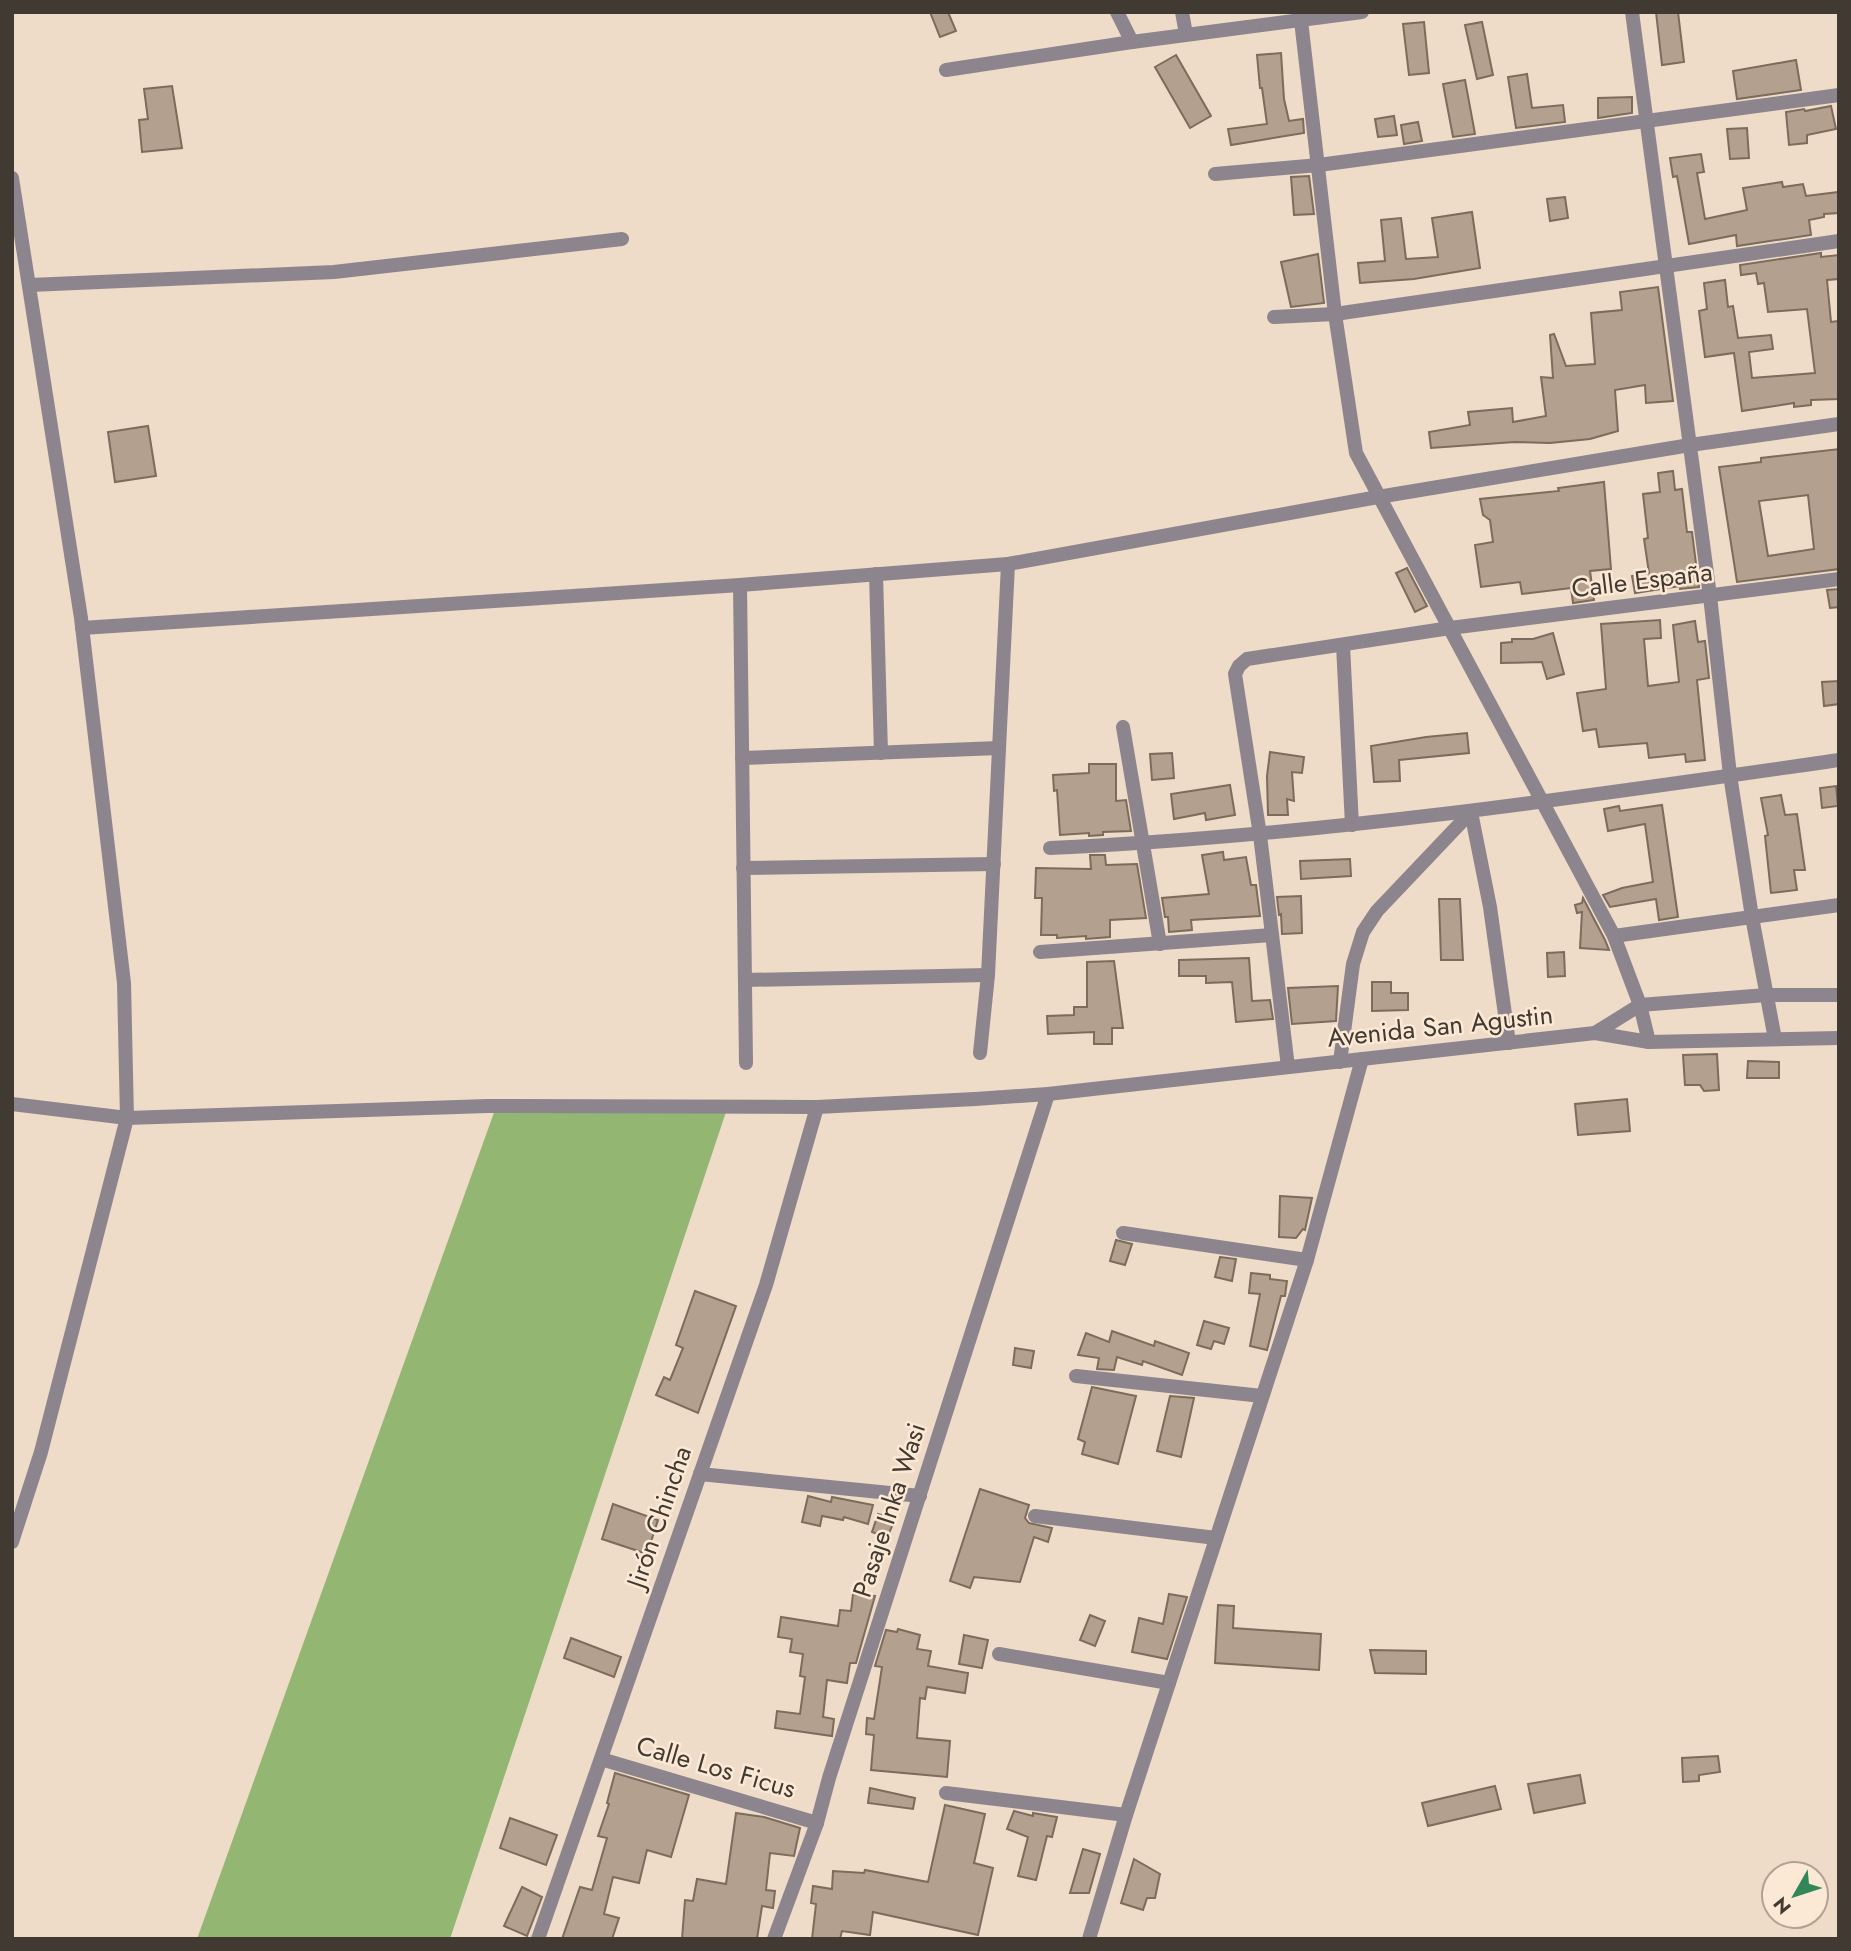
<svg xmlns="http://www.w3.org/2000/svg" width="1851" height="1951" font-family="Jost,sans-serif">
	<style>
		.forest { fill: #93b772 }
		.building { fill: #b3a08e; stroke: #7d6b5b; stroke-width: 2; fill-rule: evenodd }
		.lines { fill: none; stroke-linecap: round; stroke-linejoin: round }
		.minor { stroke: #8d858d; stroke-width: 14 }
		.tertiary { stroke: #8d858d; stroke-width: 14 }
		.labels { text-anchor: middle; stroke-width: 5; stroke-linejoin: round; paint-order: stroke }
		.street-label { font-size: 26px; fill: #413a32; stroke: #fbe8d5 }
	</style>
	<rect width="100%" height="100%" fill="#eedbc8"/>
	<path class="forest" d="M 728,1106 L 450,1939 L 197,1939 L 496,1107 Z"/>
	<g class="building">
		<path d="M 930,12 L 948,12 L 956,31 L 940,37 Z"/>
		<path d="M 1656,12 L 1678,12 L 1684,62 L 1662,65 Z"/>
		<path d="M 1424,22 L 1429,73 L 1409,75 L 1403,24 Z"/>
		<path d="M 1482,22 L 1493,75 L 1477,79 L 1465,25 Z"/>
		<path d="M 1281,53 L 1284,99 L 1289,121 L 1303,119 L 1304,133 L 1231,145 L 1228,129 L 1267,124 L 1262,88 L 1260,88 L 1257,55 Z"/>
		<path d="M 1176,55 L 1211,116 L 1190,128 L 1155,67 Z"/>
		<path d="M 1796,60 L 1801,90 L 1737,99 L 1733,71 Z"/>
		<path d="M 1527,74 L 1532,108 L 1563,105 L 1565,122 L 1516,128 L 1508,77 Z"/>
		<path d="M 1465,80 L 1475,134 L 1453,137 L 1443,84 Z"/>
		<path d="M 172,86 L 182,148 L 142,152 L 139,120 L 148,119 L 144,89 Z"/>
		<path d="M 1632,97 L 1632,113 L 1598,118 L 1598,98 Z"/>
		<path d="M 1831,106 L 1836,129 L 1807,135 L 1807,143 L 1789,145 L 1786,112 L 1804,109 L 1805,111 Z"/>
		<path d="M 1394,116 L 1397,135 L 1378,137 L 1375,119 Z"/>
		<path d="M 1418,122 L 1422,141 L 1404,144 L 1401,125 Z"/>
		<path d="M 1747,128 L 1749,158 L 1730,159 L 1727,129 Z"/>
		<path d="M 1701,154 L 1704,172 L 1697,173 L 1705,219 L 1747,210 L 1743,188 L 1782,182 L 1783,187 L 1803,184 L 1806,196 L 1839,192 L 1839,213 L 1824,214 L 1824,217 L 1809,220 L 1811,235 L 1737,246 L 1736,235 L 1689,244 L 1677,176 L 1673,177 L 1670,158 Z"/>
		<path d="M 1309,176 L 1314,214 L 1294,215 L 1291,177 Z"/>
		<path d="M 1565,197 L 1568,218 L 1550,221 L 1547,199 Z"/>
		<path d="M 1472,212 L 1480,268 L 1414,279 L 1360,283 L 1358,263 L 1385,261 L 1381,220 L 1401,218 L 1406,259 L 1438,257 L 1432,218 Z"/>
		<path d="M 1821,253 L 1821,257 L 1839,255 L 1839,279 L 1827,280 L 1831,322 L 1839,321 L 1839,399 L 1811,400 L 1811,405 L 1794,407 L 1794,403 L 1742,411 L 1734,353 L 1705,357 L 1699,311 L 1707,309 L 1704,283 L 1725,280 L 1728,307 L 1733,306 L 1738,338 L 1771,335 L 1773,349 L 1749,352 L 1752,378 L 1815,373 L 1807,309 L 1768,312 L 1764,283 L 1758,284 L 1756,273 L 1741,275 L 1740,265 Z"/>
		<path d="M 1318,254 L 1324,303 L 1291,307 L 1281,262 Z"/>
		<path d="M 1658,287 L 1673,401 L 1646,403 L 1645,385 L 1615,390 L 1618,431 L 1590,439 L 1550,443 L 1515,442 L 1431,448 L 1429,432 L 1470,425 L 1468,412 L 1512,408 L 1513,422 L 1546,416 L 1541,377 L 1553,378 L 1550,335 L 1554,334 L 1566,366 L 1595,364 L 1591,313 L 1622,310 L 1620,292 Z"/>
		<path d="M 148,426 L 156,476 L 115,482 L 108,432 Z"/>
		<path d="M 1839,449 L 1839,569 L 1737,582 L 1719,467 L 1761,462 L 1761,458 ZM 1808,495 L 1814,549 L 1768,556 L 1759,501 Z"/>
		<path d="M 1673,471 L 1675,490 L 1682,489 L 1687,532 L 1692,532 L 1699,587 L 1680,589 L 1680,586 L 1635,593 L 1632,576 L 1649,573 L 1644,539 L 1648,538 L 1643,494 L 1660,492 L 1658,473 Z"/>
		<path d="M 1604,482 L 1611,569 L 1590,571 L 1594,600 L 1573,603 L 1571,588 L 1522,594 L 1520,582 L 1481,587 L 1475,545 L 1493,542 L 1490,520 L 1483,515 L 1480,499 L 1559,491 L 1558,488 Z"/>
		<path d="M 1407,568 L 1427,606 L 1415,612 L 1396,573 Z"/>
		<path d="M 1839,589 L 1839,607 L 1830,608 L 1827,590 Z"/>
		<path d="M 1660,620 L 1661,638 L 1644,639 L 1648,686 L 1679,682 L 1673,625 L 1695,621 L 1698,642 L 1705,641 L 1709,678 L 1697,680 L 1705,760 L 1686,762 L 1685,754 L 1649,758 L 1647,743 L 1599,747 L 1596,729 L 1583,731 L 1577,693 L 1606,689 L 1601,624 Z"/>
		<path d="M 1553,633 L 1564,674 L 1547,679 L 1542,662 L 1501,663 L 1501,643 L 1512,642 L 1512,639 L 1533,639 Z"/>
		<path d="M 1839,681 L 1839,704 L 1824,706 L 1822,682 Z"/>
		<path d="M 1467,733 L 1469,753 L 1399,760 L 1400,781 L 1374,782 L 1371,746 L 1426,737 Z"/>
		<path d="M 1270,752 L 1304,757 L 1302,773 L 1292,772 L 1294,801 L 1287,799 L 1288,815 L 1268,815 L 1267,776 Z"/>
		<path d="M 1172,753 L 1174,778 L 1152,780 L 1150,754 Z"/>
		<path d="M 1089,764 L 1116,764 L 1116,801 L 1126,800 L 1131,831 L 1103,832 L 1103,835 L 1089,836 L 1089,833 L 1060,835 L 1057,790 L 1054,791 L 1053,775 L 1089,773 Z"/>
		<path d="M 1230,785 L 1235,815 L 1206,820 L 1205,813 L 1174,819 L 1171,794 Z"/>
		<path d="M 1836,786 L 1838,806 L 1822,808 L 1820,788 Z"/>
		<path d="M 1781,795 L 1785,815 L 1797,814 L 1805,870 L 1794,870 L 1797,890 L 1771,893 L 1765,836 L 1768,835 L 1761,798 Z"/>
		<path d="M 1662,805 L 1678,917 L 1659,920 L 1656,899 L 1610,907 L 1603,895 L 1622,888 L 1653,882 L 1645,824 L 1608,831 L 1604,809 L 1619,806 L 1620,811 Z"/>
		<path d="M 1223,852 L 1224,860 L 1246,857 L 1251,885 L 1256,885 L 1260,916 L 1191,920 L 1192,930 L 1169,932 L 1168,917 L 1165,917 L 1162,898 L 1209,894 L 1202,855 Z"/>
		<path d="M 1090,855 L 1105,855 L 1106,865 L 1137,864 L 1146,918 L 1110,920 L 1110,937 L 1086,939 L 1086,936 L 1057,938 L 1057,935 L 1041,935 L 1042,898 L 1035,898 L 1036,868 L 1091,869 Z"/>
		<path d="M 1350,859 L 1351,876 L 1301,879 L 1300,861 Z"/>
		<path d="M 1301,896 L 1302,933 L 1282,934 L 1281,914 L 1279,915 L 1277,897 Z"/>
		<path d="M 1583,898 L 1605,940 L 1609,950 L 1580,948 L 1582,912 L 1577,913 L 1575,905 L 1582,903 Z"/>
		<path d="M 1439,899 L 1460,899 L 1463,960 L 1441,960 Z"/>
		<path d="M 1564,952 L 1565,976 L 1548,977 L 1547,953 Z"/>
		<path d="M 1249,958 L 1252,1001 L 1270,1000 L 1273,1019 L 1236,1022 L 1232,982 L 1206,983 L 1206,976 L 1179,976 L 1179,960 Z"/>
		<path d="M 1114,961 L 1123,1028 L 1112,1028 L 1112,1044 L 1094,1044 L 1094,1032 L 1048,1034 L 1047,1016 L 1074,1015 L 1074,1007 L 1087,1007 L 1087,962 Z"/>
		<path d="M 1372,982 L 1391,982 L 1391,993 L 1408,993 L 1408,1010 L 1372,1011 Z"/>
		<path d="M 1338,986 L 1336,1021 L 1292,1024 L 1288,988 Z"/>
		<path d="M 1717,1054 L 1719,1090 L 1704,1091 L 1700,1085 L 1685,1085 L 1683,1055 Z"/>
		<path d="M 1748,1061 L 1779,1062 L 1779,1078 L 1747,1078 Z"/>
		<path d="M 1627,1099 L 1630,1131 L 1578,1135 L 1575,1104 Z"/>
		<path d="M 1280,1196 L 1312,1198 L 1305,1230 L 1303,1229 L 1296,1238 L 1279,1237 Z"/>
		<path d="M 1116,1240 L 1132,1244 L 1125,1265 L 1110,1261 Z"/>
		<path d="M 1220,1257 L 1236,1259 L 1232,1281 L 1215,1277 Z"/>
		<path d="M 1251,1273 L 1270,1275 L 1270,1279 L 1287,1281 L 1285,1296 L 1281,1296 L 1267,1350 L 1250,1346 L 1260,1294 L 1249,1293 Z"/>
		<path d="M 695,1291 L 736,1306 L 698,1413 L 656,1395 L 664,1377 L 670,1380 L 683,1348 L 676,1345 Z"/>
		<path d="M 1204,1321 L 1229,1328 L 1224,1344 L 1214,1341 L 1211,1349 L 1197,1345 Z"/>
		<path d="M 1112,1331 L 1154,1346 L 1155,1341 L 1189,1353 L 1182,1375 L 1143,1361 L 1142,1365 L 1117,1357 L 1114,1370 L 1097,1369 L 1099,1358 L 1078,1355 L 1086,1333 L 1109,1342 Z"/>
		<path d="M 1015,1348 L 1034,1351 L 1031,1368 L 1013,1365 Z"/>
		<path d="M 1092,1387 L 1136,1396 L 1118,1464 L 1082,1454 L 1085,1442 L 1078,1439 Z"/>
		<path d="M 1170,1396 L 1194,1398 L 1181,1457 L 1157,1451 Z"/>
		<path d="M 980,1489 L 1029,1505 L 1025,1518 L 1029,1523 L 1052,1528 L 1048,1542 L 1034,1537 L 1020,1582 L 974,1577 L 970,1588 L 950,1581 Z"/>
		<path d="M 808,1496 L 831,1502 L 832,1497 L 873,1505 L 868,1524 L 844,1517 L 843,1520 L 822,1516 L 820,1526 L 802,1522 Z"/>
		<path d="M 613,1504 L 658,1520 L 647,1554 L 602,1539 Z"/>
		<path d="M 878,1514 L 895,1519 L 887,1538 L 872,1532 Z"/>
		<path d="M 853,1594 L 875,1596 L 856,1663 L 850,1663 L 847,1683 L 827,1680 L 823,1717 L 834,1719 L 832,1736 L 775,1728 L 777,1711 L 800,1714 L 805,1677 L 800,1676 L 803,1654 L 790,1652 L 792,1639 L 778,1637 L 781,1617 L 838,1626 L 840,1610 L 851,1611 Z"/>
		<path d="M 1169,1594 L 1187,1597 L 1167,1659 L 1132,1652 L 1139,1618 L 1163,1624 Z"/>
		<path d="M 1218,1605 L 1234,1606 L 1233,1628 L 1321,1634 L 1319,1670 L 1215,1663 Z"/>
		<path d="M 1090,1615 L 1105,1621 L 1095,1646 L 1080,1640 Z"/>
		<path d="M 898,1629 L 920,1635 L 917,1649 L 931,1651 L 928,1666 L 968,1673 L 965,1693 L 927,1687 L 925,1699 L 920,1698 L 917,1738 L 950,1741 L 947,1777 L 871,1770 L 874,1735 L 866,1734 L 867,1718 L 874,1719 L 882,1667 L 875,1666 L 886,1630 L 897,1632 Z"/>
		<path d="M 964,1635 L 988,1640 L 982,1668 L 959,1664 Z"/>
		<path d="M 571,1638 L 621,1657 L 614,1677 L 564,1658 Z"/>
		<path d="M 1370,1650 L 1426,1651 L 1426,1674 L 1375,1673 Z"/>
		<path d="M 1718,1756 L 1720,1772 L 1699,1775 L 1699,1781 L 1683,1782 L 1682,1758 Z"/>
		<path d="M 615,1773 L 689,1795 L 671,1857 L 647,1850 L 639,1883 L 613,1877 L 604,1914 L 619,1918 L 612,1939 L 562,1939 L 580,1887 L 592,1890 L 607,1838 L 598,1836 L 609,1804 L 607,1803 Z"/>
		<path d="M 1580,1775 L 1585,1803 L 1534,1813 L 1528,1784 Z"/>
		<path d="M 1495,1786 L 1501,1809 L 1428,1826 L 1422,1803 Z"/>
		<path d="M 870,1788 L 915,1798 L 913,1809 L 868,1803 Z"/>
		<path d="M 945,1805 L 985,1814 L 974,1863 L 993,1868 L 978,1935 L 873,1912 L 870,1935 L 842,1931 L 840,1939 L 812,1939 L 816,1904 L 811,1903 L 813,1886 L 832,1889 L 833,1871 L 864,1873 L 865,1870 L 928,1882 Z"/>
		<path d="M 1014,1811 L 1033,1816 L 1033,1813 L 1057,1817 L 1052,1837 L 1047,1836 L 1036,1880 L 1018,1876 L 1028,1837 L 1007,1829 Z"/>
		<path d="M 736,1813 L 764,1817 L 800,1828 L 794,1856 L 770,1853 L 766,1890 L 775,1891 L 773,1908 L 762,1906 L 757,1939 L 682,1939 L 685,1900 L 693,1901 L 697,1879 L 726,1884 Z"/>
		<path d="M 510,1818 L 557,1835 L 546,1865 L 500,1848 Z"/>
		<path d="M 1083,1849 L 1100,1854 L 1089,1893 L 1070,1893 Z"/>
		<path d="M 1134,1859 L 1160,1874 L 1155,1898 L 1147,1898 L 1143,1910 L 1121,1903 Z"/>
		<path d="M 522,1887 L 542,1897 L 527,1936 L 504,1926 Z"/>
	</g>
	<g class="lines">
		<g class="minor">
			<path d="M 1117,12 L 1132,42"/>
			<path d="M 1182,12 L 1186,34"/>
			<path d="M 1300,12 L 1335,314 L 1356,453 L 1614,936 L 1640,1005 L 1649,1042"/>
			<path d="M 1632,12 L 1710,596 L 1730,775 L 1752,917 L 1775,1039"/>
			<path d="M 946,70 L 1132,42 L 1362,12"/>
			<path d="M 1215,174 L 1319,165 L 1839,95"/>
			<path d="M 12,178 L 81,618 L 124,983 L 127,1118 L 41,1452 L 12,1542"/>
			<path d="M 30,285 L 334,272 L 622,239"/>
			<path d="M 1274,317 L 1335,314 L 1839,241"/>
			<path d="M 876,574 L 881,753"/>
			<path d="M 740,585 L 746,1063"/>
			<path d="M 82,628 L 740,585 L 1008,564 L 1378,497 L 1690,445 L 1839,424"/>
			<path d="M 1343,645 L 1352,825"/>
			<path d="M 1123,727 L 1160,944"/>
			<path d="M 742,758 L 999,748"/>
			<path d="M 1050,848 C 1315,836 1576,798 1839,760"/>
			<path d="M 743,868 L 994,864"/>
			<path d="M 1614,936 L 1839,905"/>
			<path d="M 1040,952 L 1272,935"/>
			<path d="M 745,980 L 988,975"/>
			<path d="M 980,1053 L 988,975 L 1008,564"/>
			<path d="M 1340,1062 L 1353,964 L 1363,932 L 1377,911 L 1471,812 L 1490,907 L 1509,1043"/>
			<path d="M 1288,1067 L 1260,835 L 1235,674 L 1239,666 L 1247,659 L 1450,628 L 1839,579"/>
			<path d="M 12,1104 L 127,1118"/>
			<path d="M 1123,1233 L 1307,1260"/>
			<path d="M 1076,1376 L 1262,1396"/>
			<path d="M 700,1474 L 920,1496"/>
			<path d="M 1035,1516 L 1216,1538"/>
			<path d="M 999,1654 L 1169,1683"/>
			<path d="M 601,1759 L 817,1823"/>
			<path d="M 946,1793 L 1126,1815"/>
			<path d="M 538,1939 L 766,1285 L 817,1107"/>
			<path d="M 774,1939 L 817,1823 L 829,1778 L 1048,1094"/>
		</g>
		<g class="tertiary">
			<path d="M 1595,1033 L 1640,1005 L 1766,995 L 1839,995"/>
			<path d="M 127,1118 L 487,1106 L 817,1107 L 975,1099 L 1048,1094 L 1595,1033 L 1649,1042 L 1839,1038"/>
			<path d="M 1089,1939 L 1126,1815 L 1307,1260 L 1362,1059"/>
		</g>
	</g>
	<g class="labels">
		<g class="street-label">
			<text transform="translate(1642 580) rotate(-7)" y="9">Calle España</text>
			<text transform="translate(1440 1026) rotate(-6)" y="9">Avenida San Agustin</text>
			<text transform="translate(889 1510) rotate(-72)" y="9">Pasaje Inka Wasi</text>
			<text transform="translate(659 1517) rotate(-71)" y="9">Jirón Chincha</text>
			<text transform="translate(716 1767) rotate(16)" y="9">Calle Los Ficus</text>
		</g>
	</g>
	<rect width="1851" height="1951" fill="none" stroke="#413a32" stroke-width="28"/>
	<g transform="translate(1795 1895) rotate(231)"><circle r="33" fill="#fbe8d5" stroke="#b1a294" stroke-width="2"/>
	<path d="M0-5L12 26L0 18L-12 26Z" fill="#338658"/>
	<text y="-10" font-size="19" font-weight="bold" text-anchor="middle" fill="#413a32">N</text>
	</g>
</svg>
